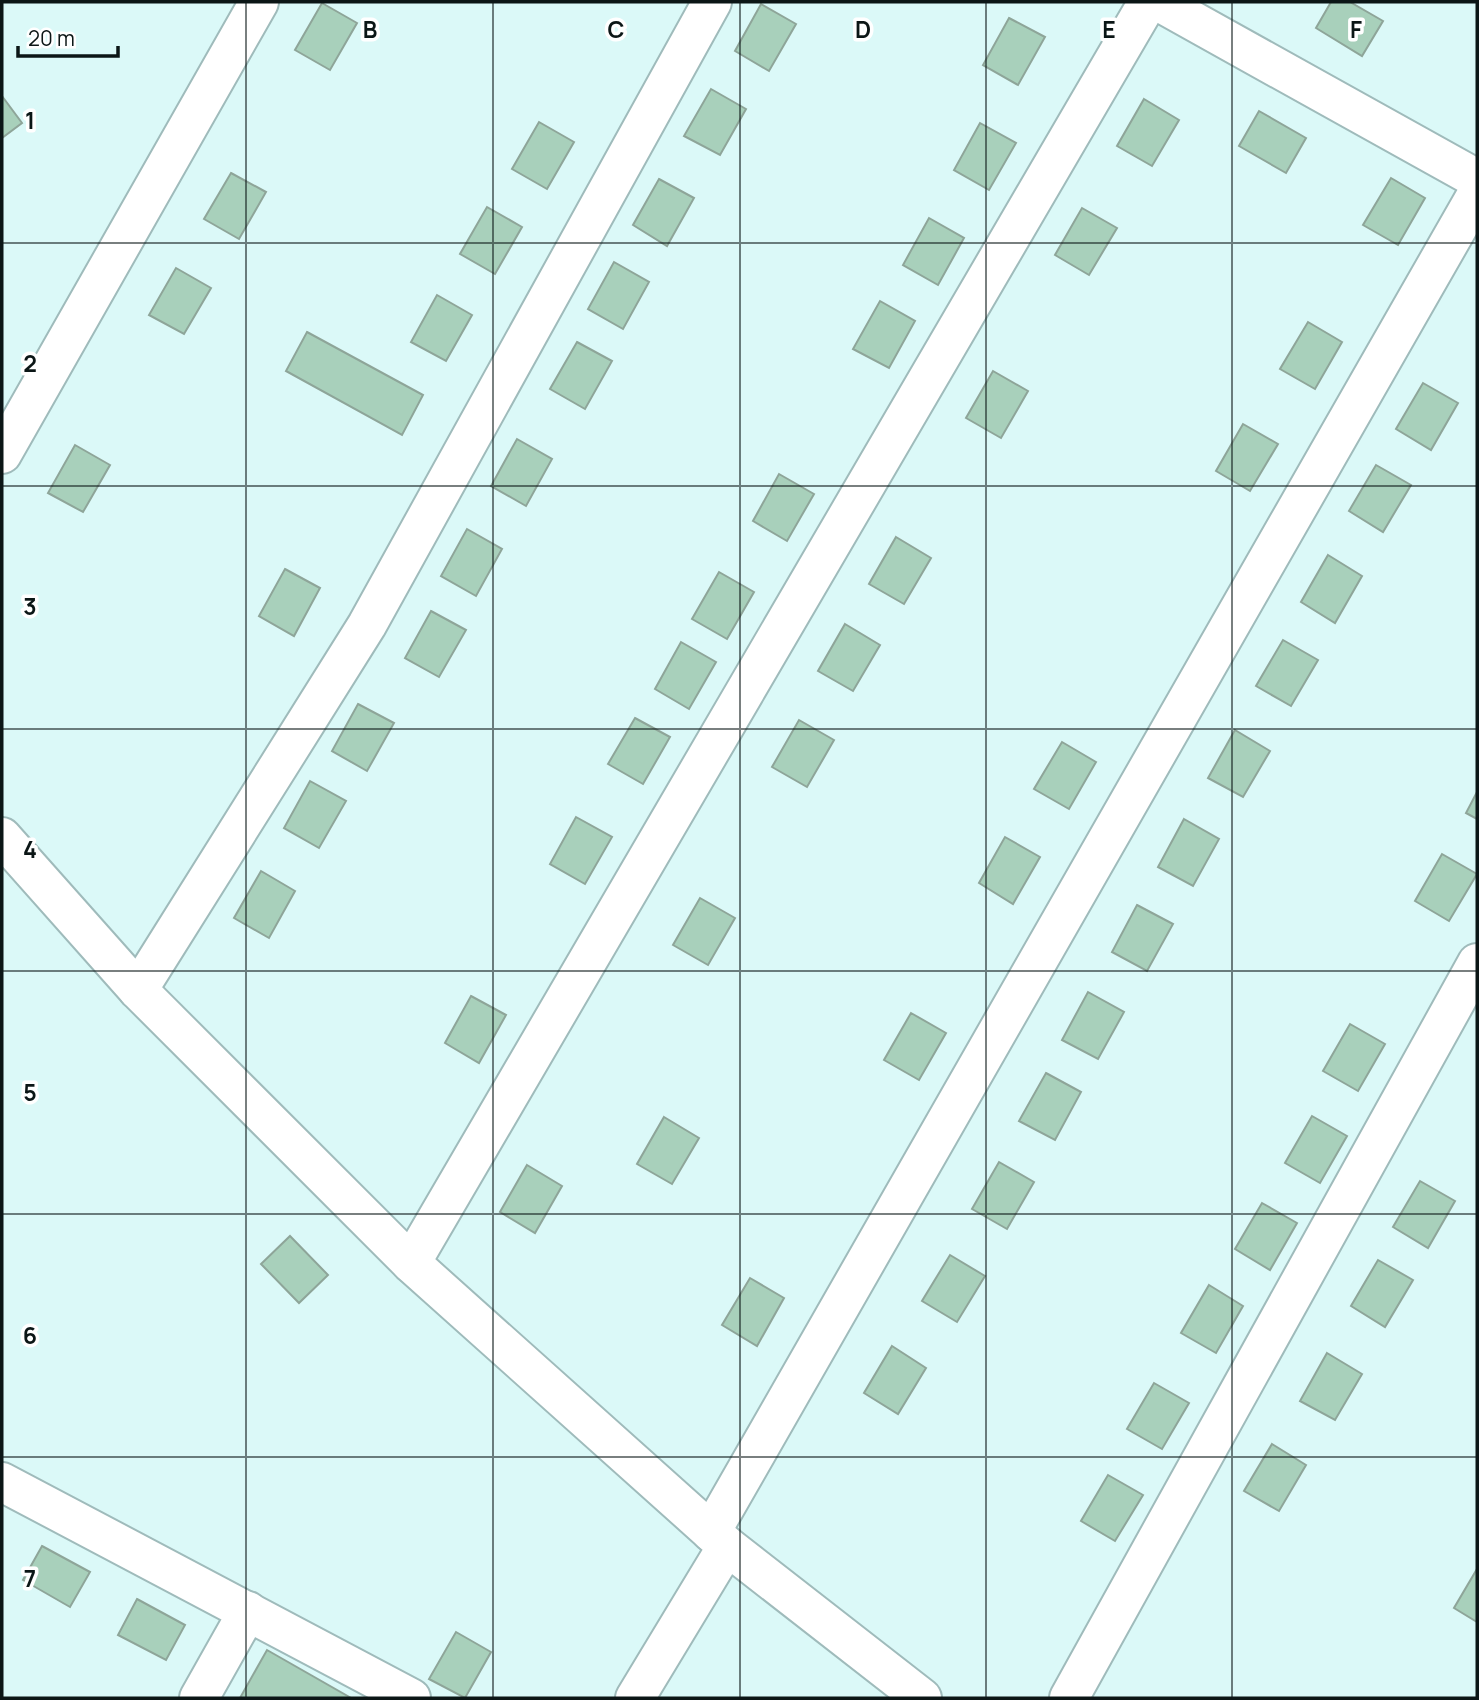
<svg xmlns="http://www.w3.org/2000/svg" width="1479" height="1700" font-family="Manrope,sans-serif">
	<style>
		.building { fill: #a8d0bb; stroke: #8ea599; stroke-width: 2 }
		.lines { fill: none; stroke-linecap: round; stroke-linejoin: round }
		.minor-casing { stroke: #9fbbbb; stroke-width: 42 }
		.minor { stroke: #fff; stroke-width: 38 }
		.grid { fill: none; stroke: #0b1616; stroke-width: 2; stroke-opacity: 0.55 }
		.grid-label { font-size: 23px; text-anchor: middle; font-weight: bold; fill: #0b1616; stroke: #fff; stroke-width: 7; stroke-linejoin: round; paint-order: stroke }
	</style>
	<rect width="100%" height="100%" fill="#dbf9f8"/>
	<g class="building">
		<path d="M 1331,2 L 1350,2 L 1383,21 L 1362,56 L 1316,28 Z"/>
		<path d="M 322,3 L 357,23 L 330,70 L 295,50 Z"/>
		<path d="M 761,4 L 796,24 L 769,71 L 735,51 Z"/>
		<path d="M 1009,18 L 1045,37 L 1018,85 L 983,65 Z"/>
		<path d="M 711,89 L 746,109 L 720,155 L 684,136 Z"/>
		<path d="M 2,96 L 22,123 L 2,138 Z"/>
		<path d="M 1144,99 L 1179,120 L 1152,166 L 1117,146 Z"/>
		<path d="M 1259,111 L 1306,138 L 1286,173 L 1239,146 Z"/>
		<path d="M 539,122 L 574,142 L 547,189 L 512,169 Z"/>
		<path d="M 980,123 L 1016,143 L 989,190 L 954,170 Z"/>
		<path d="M 231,173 L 266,192 L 239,239 L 204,219 Z"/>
		<path d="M 1391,178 L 1425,198 L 1398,245 L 1363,225 Z"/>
		<path d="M 659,179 L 694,198 L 667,246 L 633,225 Z"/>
		<path d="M 487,207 L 522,227 L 495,274 L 460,254 Z"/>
		<path d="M 1082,208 L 1117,228 L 1089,275 L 1055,255 Z"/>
		<path d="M 929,218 L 964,238 L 938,285 L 903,265 Z"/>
		<path d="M 614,262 L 649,282 L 623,329 L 588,309 Z"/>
		<path d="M 176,268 L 211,288 L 184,334 L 149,315 Z"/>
		<path d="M 437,295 L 472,315 L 446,361 L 411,342 Z"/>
		<path d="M 880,301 L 915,321 L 889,368 L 853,349 Z"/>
		<path d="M 1308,322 L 1342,342 L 1315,389 L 1280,369 Z"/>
		<path d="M 307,332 L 423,395 L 402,435 L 286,371 Z"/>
		<path d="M 577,342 L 612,361 L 585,409 L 550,389 Z"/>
		<path d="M 993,371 L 1028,391 L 1001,438 L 966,418 Z"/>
		<path d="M 1423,383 L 1458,403 L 1431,450 L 1396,429 Z"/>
		<path d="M 1243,424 L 1278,444 L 1250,491 L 1216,471 Z"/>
		<path d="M 517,439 L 552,459 L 526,506 L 491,486 Z"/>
		<path d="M 75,445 L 110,465 L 83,512 L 48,493 Z"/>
		<path d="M 1376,465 L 1411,485 L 1383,532 L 1349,511 Z"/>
		<path d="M 779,474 L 814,494 L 787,541 L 753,521 Z"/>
		<path d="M 467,529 L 502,549 L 476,596 L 441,576 Z"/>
		<path d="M 896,537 L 931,558 L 904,604 L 869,584 Z"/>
		<path d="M 1328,555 L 1362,576 L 1335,623 L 1301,602 Z"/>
		<path d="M 285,569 L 320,588 L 294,636 L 259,616 Z"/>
		<path d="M 719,572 L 754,592 L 727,639 L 692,619 Z"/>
		<path d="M 431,611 L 466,630 L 439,677 L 405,658 Z"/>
		<path d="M 845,624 L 880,645 L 853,691 L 818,671 Z"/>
		<path d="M 1283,640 L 1318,660 L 1291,706 L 1256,686 Z"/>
		<path d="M 681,642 L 716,662 L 689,709 L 655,689 Z"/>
		<path d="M 358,704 L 394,723 L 367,771 L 332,751 Z"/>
		<path d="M 635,718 L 670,737 L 643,784 L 608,764 Z"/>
		<path d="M 799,720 L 834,740 L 807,787 L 772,767 Z"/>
		<path d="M 1235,730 L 1270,751 L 1243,797 L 1208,778 Z"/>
		<path d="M 1062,742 L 1096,762 L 1069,809 L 1034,789 Z"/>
		<path d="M 310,781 L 346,801 L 319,848 L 284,828 Z"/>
		<path d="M 1477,792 L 1477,819 L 1466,813 Z"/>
		<path d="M 576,817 L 612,837 L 585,884 L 550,864 Z"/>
		<path d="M 1184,819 L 1219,839 L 1193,886 L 1158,867 Z"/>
		<path d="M 1005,837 L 1040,857 L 1013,904 L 979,883 Z"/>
		<path d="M 1442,854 L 1477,874 L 1449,921 L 1415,901 Z"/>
		<path d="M 261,871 L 295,891 L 269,938 L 234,918 Z"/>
		<path d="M 700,898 L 735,918 L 708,965 L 673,945 Z"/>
		<path d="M 1137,905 L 1173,924 L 1147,971 L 1112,952 Z"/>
		<path d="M 1088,992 L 1124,1012 L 1098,1059 L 1062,1040 Z"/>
		<path d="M 471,996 L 506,1015 L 479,1063 L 445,1043 Z"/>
		<path d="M 911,1013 L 946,1033 L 919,1080 L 884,1060 Z"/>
		<path d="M 1350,1024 L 1385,1044 L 1358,1091 L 1323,1071 Z"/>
		<path d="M 1046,1073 L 1081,1092 L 1055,1140 L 1019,1121 Z"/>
		<path d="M 1312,1116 L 1347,1136 L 1320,1183 L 1285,1163 Z"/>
		<path d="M 664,1117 L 699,1138 L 672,1184 L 637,1164 Z"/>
		<path d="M 999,1162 L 1034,1182 L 1007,1229 L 972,1209 Z"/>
		<path d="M 527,1165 L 562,1186 L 535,1233 L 500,1212 Z"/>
		<path d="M 1420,1181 L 1455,1201 L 1428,1248 L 1393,1227 Z"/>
		<path d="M 1262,1203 L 1297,1223 L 1270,1270 L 1235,1249 Z"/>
		<path d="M 290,1236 L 328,1275 L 299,1303 L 261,1264 Z"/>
		<path d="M 950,1255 L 985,1276 L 957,1322 L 922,1301 Z"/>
		<path d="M 1378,1260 L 1413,1280 L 1385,1327 L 1351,1306 Z"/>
		<path d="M 750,1278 L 784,1298 L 757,1346 L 722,1325 Z"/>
		<path d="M 1209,1285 L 1243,1306 L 1216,1353 L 1181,1333 Z"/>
		<path d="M 892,1346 L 926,1368 L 898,1414 L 864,1393 Z"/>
		<path d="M 1327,1353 L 1362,1374 L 1335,1420 L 1300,1401 Z"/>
		<path d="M 1154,1383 L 1189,1403 L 1162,1449 L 1127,1429 Z"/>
		<path d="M 1272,1444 L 1306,1465 L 1279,1511 L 1244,1491 Z"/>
		<path d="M 1108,1475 L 1143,1495 L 1115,1541 L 1081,1521 Z"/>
		<path d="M 42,1546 L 90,1572 L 70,1607 L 23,1580 Z"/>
		<path d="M 1477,1569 L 1477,1622 L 1454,1608 Z"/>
		<path d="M 137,1599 L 185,1625 L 166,1660 L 118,1635 Z"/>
		<path d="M 456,1632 L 491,1652 L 465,1698 L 429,1679 Z"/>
		<path d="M 267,1650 L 351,1698 L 240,1698 Z"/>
	</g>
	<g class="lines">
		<defs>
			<g id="minor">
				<path d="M 1159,2 L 1477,179"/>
				<path d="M 2,454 L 259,2"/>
				<path d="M 2,837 L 138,990 L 411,1263 L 727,1546 L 922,1698"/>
				<path d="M 138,990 L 367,625 L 712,2"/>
				<path d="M 411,1263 L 1148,2"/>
				<path d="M 2,1482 L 411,1698"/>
				<path d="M 711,1532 L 1477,194"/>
				<path d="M 199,1698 L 248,1611"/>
				<path d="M 635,1698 L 727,1546"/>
				<path d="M 1069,1698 L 1477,963"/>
			</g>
		</defs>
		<use href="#minor" class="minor-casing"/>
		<use href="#minor" class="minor"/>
	</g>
	<path class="grid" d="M 246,2 L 246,1698M 493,2 L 493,1698M 740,2 L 740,1698M 986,2 L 986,1698M 1232,2 L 1232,1698M 2,243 L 1477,243M 2,486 L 1477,486M 2,729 L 1477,729M 2,971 L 1477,971M 2,1214 L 1477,1214M 2,1457 L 1477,1457"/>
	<g class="grid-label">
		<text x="370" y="38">B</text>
		<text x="616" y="38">C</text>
		<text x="863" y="38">D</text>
		<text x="1109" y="38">E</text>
		<text x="1356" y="38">F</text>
		<text x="30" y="129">1</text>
		<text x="30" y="372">2</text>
		<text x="30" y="615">3</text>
		<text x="30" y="858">4</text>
		<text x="30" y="1101">5</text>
		<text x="30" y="1344">6</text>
		<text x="30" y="1587">7</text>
	</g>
	<rect width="1479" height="1700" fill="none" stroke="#0b1616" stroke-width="7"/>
	<path d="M18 46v10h100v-10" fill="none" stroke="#0b1616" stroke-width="3.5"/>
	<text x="28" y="46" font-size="21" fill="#0b1616" stroke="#ffffff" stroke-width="5" paint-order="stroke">20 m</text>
</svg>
